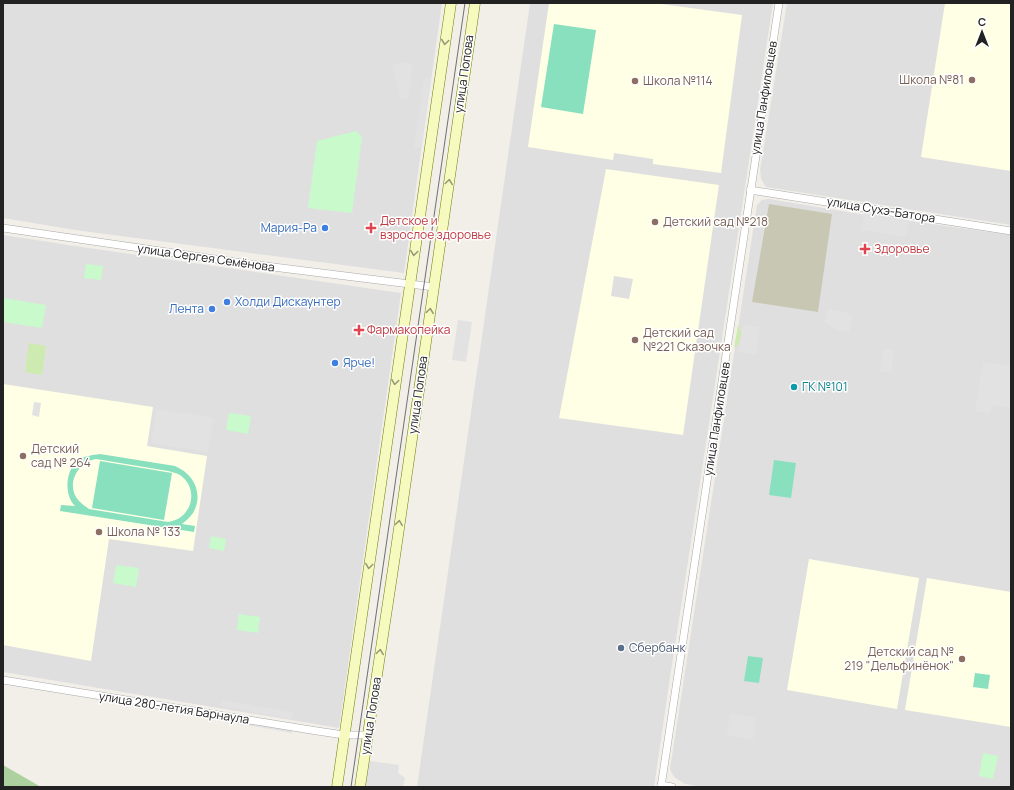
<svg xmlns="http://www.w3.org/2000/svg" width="1014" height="790" font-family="Manrope,sans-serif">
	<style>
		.residential { fill: #e0dfdf }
		.education { fill: #ffffe5; fill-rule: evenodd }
		.construction { fill: #c7c7b4 }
		.grass { fill: #cdebb0 }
		.forest { fill: #add19e }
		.park { fill: #c8facc }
		.pitch { fill: #88e0be; fill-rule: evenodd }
		.parking { fill: #e2e2e2 }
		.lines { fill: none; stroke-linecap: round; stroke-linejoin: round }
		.street-casing { stroke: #a9a9a9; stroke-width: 8 }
		.secondary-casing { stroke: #707d05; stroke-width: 11 }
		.street { stroke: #fff; stroke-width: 7 }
		.secondary { stroke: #f7fabf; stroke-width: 10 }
		.tram { stroke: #707070; stroke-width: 1 }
		.oneway { stroke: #979978 }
		.education-dot { fill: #8d6e63; stroke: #fff; stroke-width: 1.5 }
		.shop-dot { fill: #3f7fe0; stroke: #fff; stroke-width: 1.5 }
		.health-dot { fill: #e0444e; stroke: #fff; stroke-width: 1.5 }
		.culture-dot { fill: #0f9aa8; stroke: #fff; stroke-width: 1.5 }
		.service-dot { fill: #5c6f8a; stroke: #fff; stroke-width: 1.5 }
		.labels { text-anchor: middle; stroke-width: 3; stroke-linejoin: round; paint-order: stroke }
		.street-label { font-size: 12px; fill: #222; stroke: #fff }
		.education-label { font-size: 12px; fill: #785e54; stroke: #fff; text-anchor: start }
		.health-label { font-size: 12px; fill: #be3a42; stroke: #fff; text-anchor: start }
		.shop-label { font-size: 12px; fill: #366cbe; stroke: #fff; text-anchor: end }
		.culture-label { font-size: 12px; fill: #0d838f; stroke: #fff; text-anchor: start }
		.service-label { font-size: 12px; fill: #4e5e75; stroke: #fff; text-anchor: start }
	</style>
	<rect width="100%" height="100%" fill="#f2efe9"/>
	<g class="residential">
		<path d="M 3,3 L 442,3 L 404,273 L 75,230 L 3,218 Z"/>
		<path d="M 530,3 L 773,3 L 693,529 L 671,671 L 654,787 L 417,787 Z"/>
		<path d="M 787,3 L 1011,3 L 1011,225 L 766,187 L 761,179 L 760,170 Z"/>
		<path d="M 769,199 L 860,214 L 1011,235 L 1011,787 L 703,787 L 685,784 L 674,777 L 670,769 L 757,205 L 762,200 Z"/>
		<path d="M 3,235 L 75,246 L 401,293 L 339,728 L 3,672 Z"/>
	</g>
	<g class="education">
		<path d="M 549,3 L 654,3 L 742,15 L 721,173 L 653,164 L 653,159 L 614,153 L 613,160 L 528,147 Z"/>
		<path d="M 945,3 L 1011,3 L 1011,171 L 921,157 Z"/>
		<path d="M 606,169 L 719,185 L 683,435 L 559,418 ZM 614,276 L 633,279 L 629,299 L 611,296 Z"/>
		<path d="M 3,384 L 153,407 L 147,446 L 207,456 L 193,551 L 109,539 L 91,661 L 3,645 Z"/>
		<path d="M 809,559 L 919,578 L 897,709 L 787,690 Z"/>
		<path d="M 927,578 L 1011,592 L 1011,727 L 905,710 Z"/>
	</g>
	<path class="construction" d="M 769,204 L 832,214 L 818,312 L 752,302 Z"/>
	<g class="grass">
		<path d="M 738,325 L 741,332 L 739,344 L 734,348 Z"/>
		<path d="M 29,343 L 46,346 L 42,375 L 25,372 Z"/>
	</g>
	<path class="forest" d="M 3,765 L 41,787 L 3,787 Z"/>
	<g class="park">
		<path d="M 356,131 L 362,137 L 352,213 L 308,208 L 317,141 Z"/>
		<path d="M 86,264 L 103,266 L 101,280 L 84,278 Z"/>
		<path d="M 3,298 L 46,305 L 42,328 L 3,322 Z"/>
		<path d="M 229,413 L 251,416 L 248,434 L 226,430 Z"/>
		<path d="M 211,536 L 226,539 L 224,551 L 209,548 Z"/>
		<path d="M 116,565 L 139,568 L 136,587 L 113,583 Z"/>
		<path d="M 239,614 L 260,617 L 258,633 L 237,630 Z"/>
		<path d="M 983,753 L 998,756 L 993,779 L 979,776 Z"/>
	</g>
	<g class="pitch">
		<path d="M 554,24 L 596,30 L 583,114 L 541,107 Z"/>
		<path d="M 100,454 L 175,466 C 194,474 204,494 193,513 C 190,517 186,521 182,524 L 195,526 L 194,532 L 60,511 L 61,505 L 75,506 C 64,495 65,471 78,460 C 85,456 92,455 100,454 ZM 96,459 L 168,471 C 172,472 177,473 180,475 C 200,489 192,519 168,522 L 89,509 C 86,507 82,504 79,501 C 65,486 77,462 96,459 Z"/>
		<path d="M 774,460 L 796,463 L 791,498 L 769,495 Z"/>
		<path d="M 100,461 L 172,473 L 164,520 L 92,508 Z"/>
		<path d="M 748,656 L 763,658 L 759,683 L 744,681 Z"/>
		<path d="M 975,673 L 990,675 L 988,689 L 973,687 Z"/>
	</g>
	<g class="parking">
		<path d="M 398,63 L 413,63 L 408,99 L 401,99 L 392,65 Z"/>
		<path d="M 431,77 L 421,148 L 414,147 L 424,79 Z"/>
		<path d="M 864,213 L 909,220 L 906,237 L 861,230 Z"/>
		<path d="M 827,309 L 852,314 L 849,332 L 837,330 L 825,322 Z"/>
		<path d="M 458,320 L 472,322 L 466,362 L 452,360 Z"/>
		<path d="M 743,324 L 760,327 L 756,354 L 739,352 Z"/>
		<path d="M 883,349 L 894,350 L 891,373 L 880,371 Z"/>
		<path d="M 983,362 L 1011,366 L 1011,408 L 992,405 L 990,413 L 975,411 Z"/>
		<path d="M 34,402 L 41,403 L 39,417 L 32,415 Z"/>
		<path d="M 157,409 L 213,418 L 208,452 L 151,443 Z"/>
		<path d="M 222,700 L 293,713 L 291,719 L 221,706 Z"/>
		<path d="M 197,710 L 293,727 L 292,733 L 196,716 Z"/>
		<path d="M 730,713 L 756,718 L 753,739 L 727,735 Z"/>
		<path d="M 369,761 L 399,765 L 398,773 L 405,778 L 403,787 L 365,787 Z"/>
	</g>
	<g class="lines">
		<defs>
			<g id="street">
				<path d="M 750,190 L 1011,231"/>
				<path d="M 3,228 L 249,264 L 434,287"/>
				<path d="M 3,680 L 317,731 L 344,735 L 368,735"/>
				<path d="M 661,785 L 672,787"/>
				<path d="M 661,787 L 779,3"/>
			</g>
			<g id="secondary">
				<path d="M 337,787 L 451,3"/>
				<path d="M 360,787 L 395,556 L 475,3"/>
			</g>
		</defs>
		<use href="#street" class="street-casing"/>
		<use href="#secondary" class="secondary-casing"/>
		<use href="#street" class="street"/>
		<use href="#secondary" class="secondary"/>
		<path class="tram" d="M 351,787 L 465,3"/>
	</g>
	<defs><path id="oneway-chevron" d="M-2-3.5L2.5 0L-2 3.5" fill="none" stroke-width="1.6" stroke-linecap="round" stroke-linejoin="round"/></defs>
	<g class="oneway">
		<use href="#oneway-chevron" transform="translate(445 42) rotate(98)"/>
		<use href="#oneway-chevron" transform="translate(449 182) rotate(-82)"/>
		<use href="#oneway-chevron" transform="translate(414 253) rotate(98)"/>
		<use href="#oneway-chevron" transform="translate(430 311) rotate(-82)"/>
		<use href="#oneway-chevron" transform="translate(395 382) rotate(98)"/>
		<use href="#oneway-chevron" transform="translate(399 523) rotate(-82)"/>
		<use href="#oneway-chevron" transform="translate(369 566) rotate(98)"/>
		<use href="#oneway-chevron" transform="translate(380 652) rotate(-82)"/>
	</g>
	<g class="education-dot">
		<circle cx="972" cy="80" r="4"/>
		<circle cx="635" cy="81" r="4"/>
		<circle cx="655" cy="222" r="4"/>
		<circle cx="635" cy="340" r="4"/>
		<circle cx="23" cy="456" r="4"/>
		<circle cx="99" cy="532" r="4"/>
		<circle cx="962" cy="659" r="4"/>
	</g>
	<g class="shop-dot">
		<circle cx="325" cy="228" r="4"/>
		<circle cx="227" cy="302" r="4"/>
		<circle cx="212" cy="309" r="4"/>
		<circle cx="335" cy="363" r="4"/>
	</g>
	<g class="health-dot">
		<path d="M369 222h4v4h4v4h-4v4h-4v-4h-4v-4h4z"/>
		<path d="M863 243h4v4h4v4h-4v4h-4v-4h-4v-4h4z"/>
		<path d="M357 324h4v4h4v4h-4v4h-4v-4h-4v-4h4z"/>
	</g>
	<circle class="culture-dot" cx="794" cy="387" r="4"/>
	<circle class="service-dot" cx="621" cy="648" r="4"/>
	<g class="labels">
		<g class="street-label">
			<text transform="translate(464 74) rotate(-82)" y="4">улица Попова</text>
			<text transform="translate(764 98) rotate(-81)" y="4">улица Панфиловцев</text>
			<text transform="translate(881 210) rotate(9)" y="4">улица Сухэ-Батора</text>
			<text transform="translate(206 258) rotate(8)" y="4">улица Сергея Семёнова</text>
			<text transform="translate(418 395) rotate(-82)" y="4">улица Попова</text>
			<text transform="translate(717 419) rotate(-81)" y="4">улица Панфиловцев</text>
			<text transform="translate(174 708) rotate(9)" y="4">улица 280-летия Барнаула</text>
			<text transform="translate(371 716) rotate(-81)" y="4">улица Попова</text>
		</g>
		<g class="education-label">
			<text x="964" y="84" text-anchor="end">Школа №81</text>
			<text x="643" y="85">Школа №114</text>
			<text x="663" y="226">Детский сад №218</text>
			<text x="643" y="337">Детский сад<tspan x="643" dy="14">№221 Сказочка</tspan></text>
			<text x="31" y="453">Детский<tspan x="31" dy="14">сад № 264</tspan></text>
			<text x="107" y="536">Школа № 133</text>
			<text x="954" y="656" text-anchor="end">Детский сад №<tspan x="954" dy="14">219 "Дельфинёнок"</tspan></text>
		</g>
		<g class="health-label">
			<text x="380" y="225">Детское и<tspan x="380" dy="14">взрослое здоровье</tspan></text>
			<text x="874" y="253">Здоровье</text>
			<text x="367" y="334">Фармакопейка</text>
		</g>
		<g class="shop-label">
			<text x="317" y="232">Мария-Ра</text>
			<text x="235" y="306" text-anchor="start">Холди Дискаунтер</text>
			<text x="204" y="313">Лента</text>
			<text x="343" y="367" text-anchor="start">Ярче!</text>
		</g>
		<g class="culture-label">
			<text x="802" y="391">ГК №101</text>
		</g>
		<g class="service-label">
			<text x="629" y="652">Сбербанк</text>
		</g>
	</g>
	<rect width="1014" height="790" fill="none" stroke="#222222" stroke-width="8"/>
	<g transform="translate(982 32)" stroke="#ffffff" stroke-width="3" paint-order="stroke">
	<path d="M0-3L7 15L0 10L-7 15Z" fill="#222222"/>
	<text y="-6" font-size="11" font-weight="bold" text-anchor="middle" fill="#222222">С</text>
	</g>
</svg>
